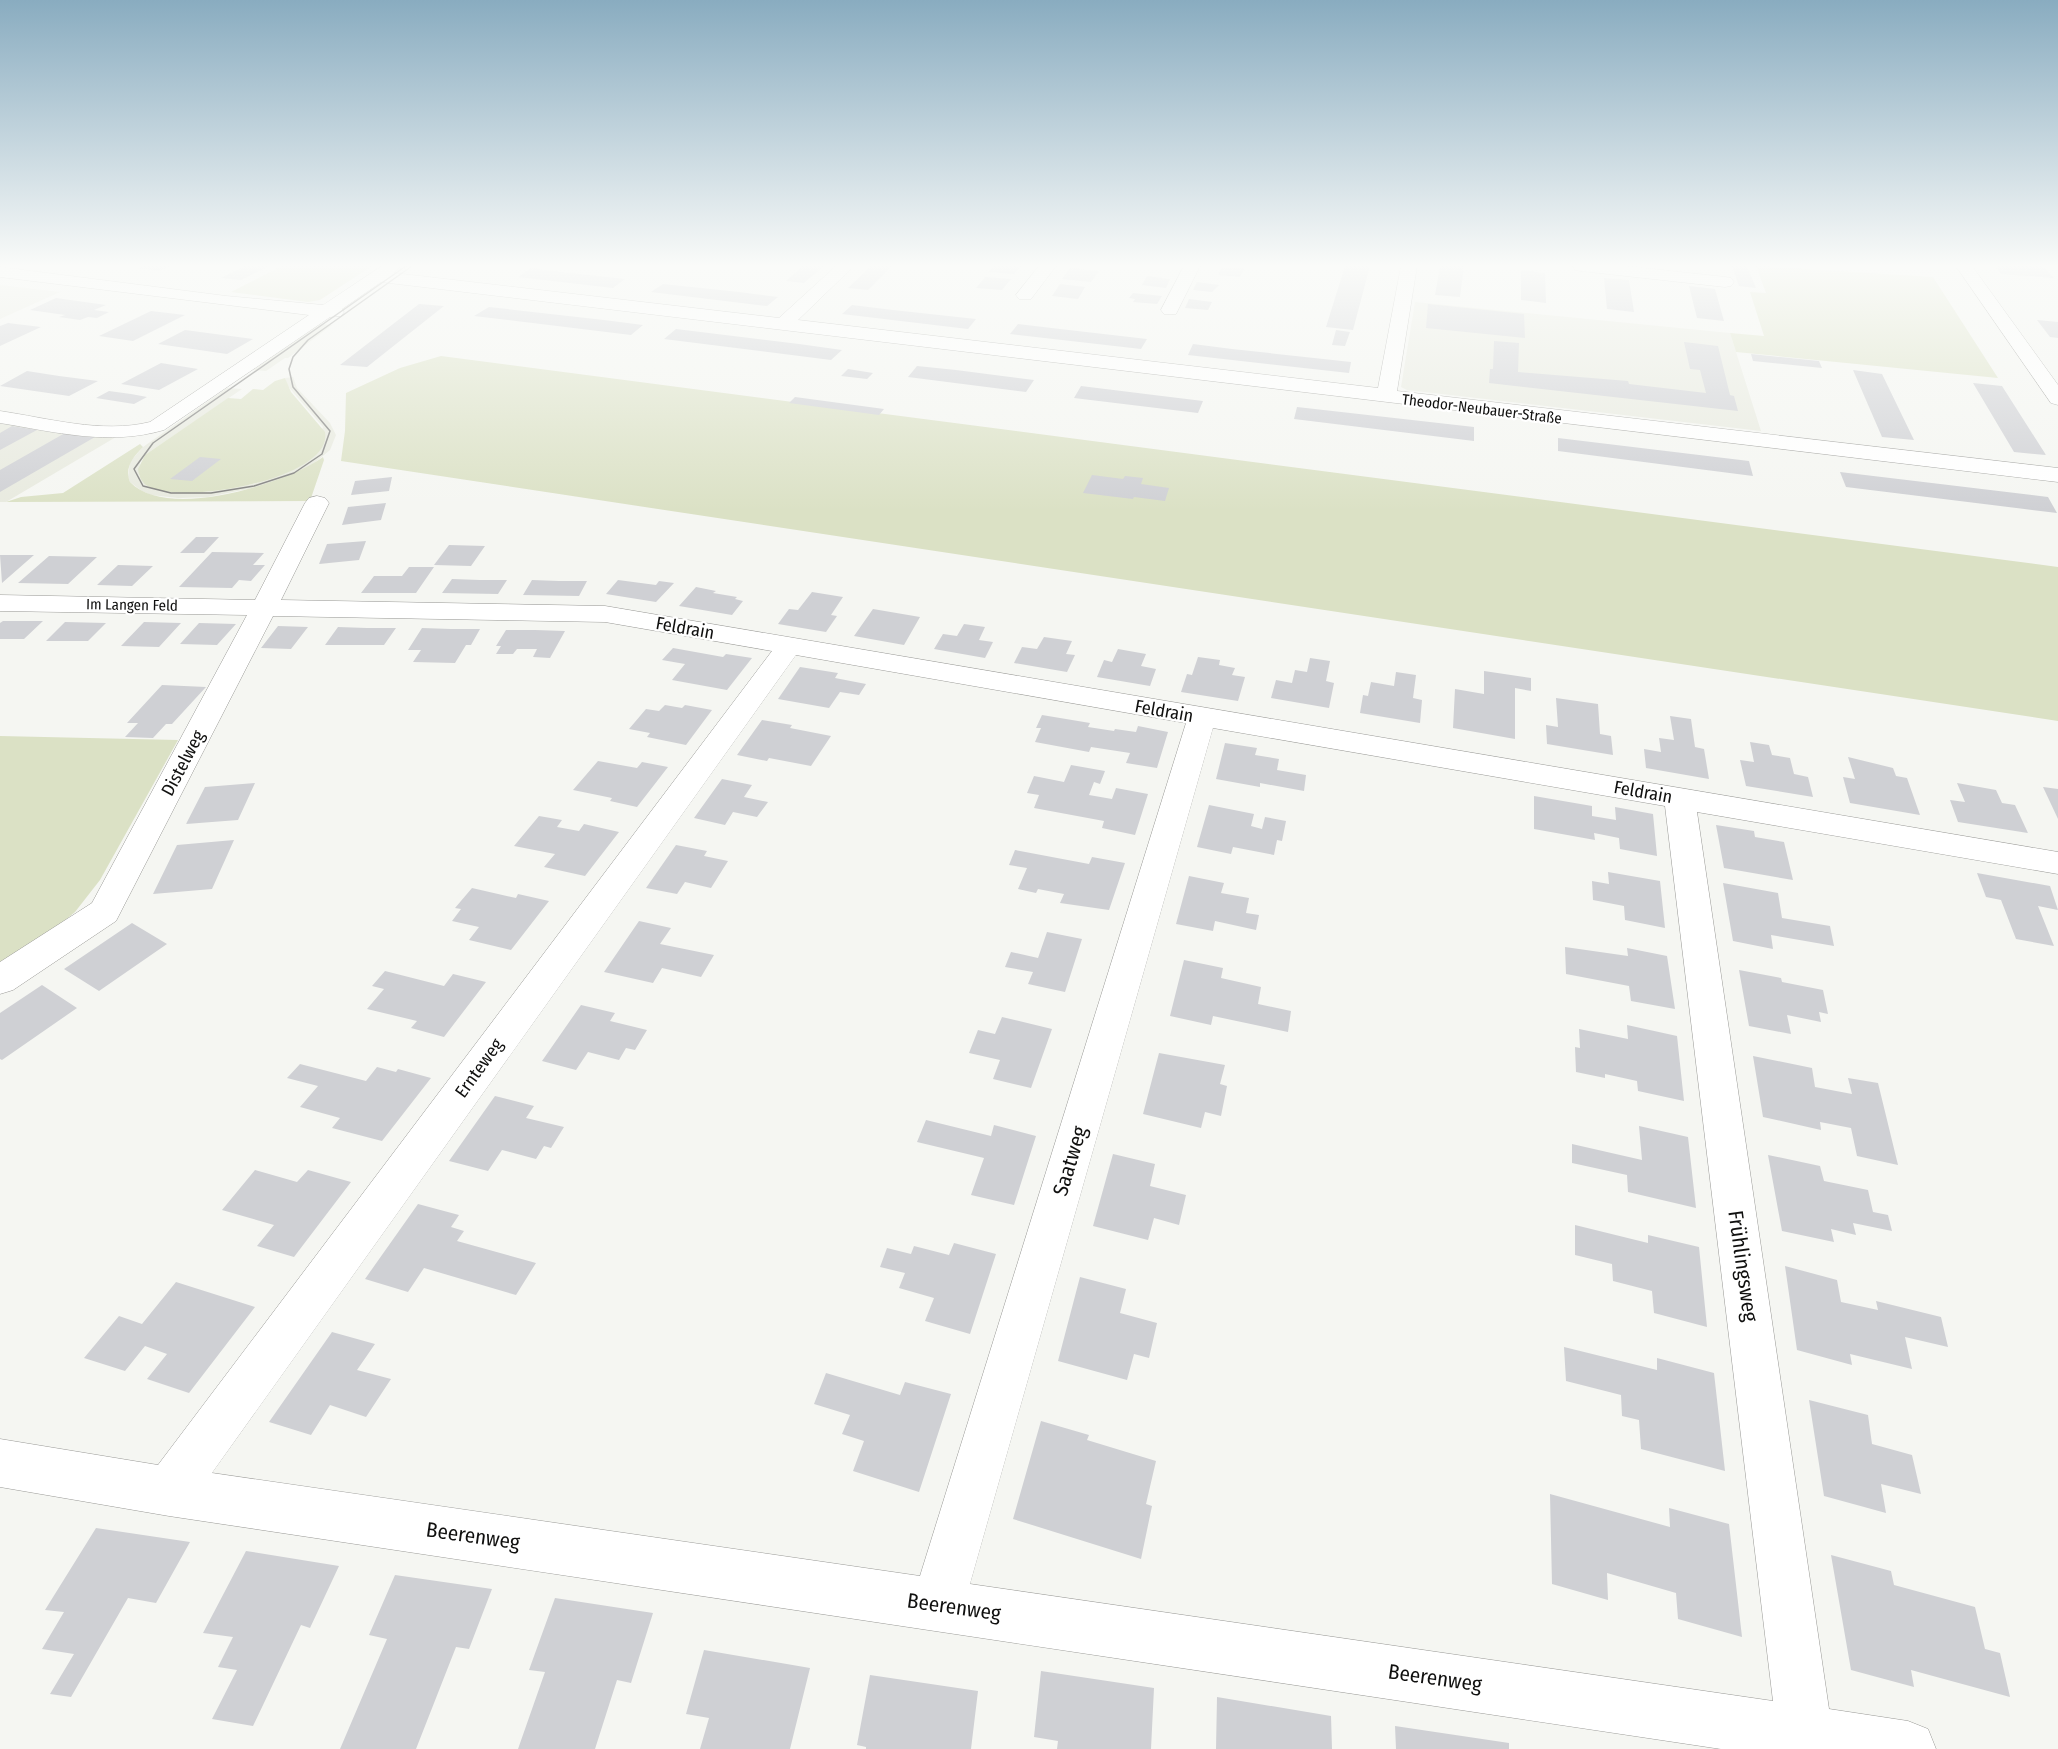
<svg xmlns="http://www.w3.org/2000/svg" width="2058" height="1749" viewBox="0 0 2058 1749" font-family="'Fira Sans Condensed',sans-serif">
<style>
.built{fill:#e8eadf}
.green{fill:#dbe1c5}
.building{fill:#cfd0d4}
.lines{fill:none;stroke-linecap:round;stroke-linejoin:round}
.minor-casing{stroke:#999996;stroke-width:1}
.minor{fill:#fff;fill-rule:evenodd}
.tram{stroke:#80807e;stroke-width:1.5}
.labels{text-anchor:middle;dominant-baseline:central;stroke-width:4.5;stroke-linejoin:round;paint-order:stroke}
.far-street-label{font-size:15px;fill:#10100f;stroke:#fff}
.street-label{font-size:18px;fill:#10100f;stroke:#fff}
.near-street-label{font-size:21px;fill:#10100f;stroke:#fff}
</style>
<rect width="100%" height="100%" fill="#f5f6f2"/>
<!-- built -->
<path class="built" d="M0,285L60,292L0,319Z
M1415,302L1730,333L1761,431L1407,390L1401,387Z
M320,324L332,325L288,358H285L266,371L253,370Z
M293,377L297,388L330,423L336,435L330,450L312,465L282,480L262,486L208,497L178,498L151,495L142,491L130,482L128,477L130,462L143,447L227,388L242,389L145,455L140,463L139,476L167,491L207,492L254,484L302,465L312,458L323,427L287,385L285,378Z
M0,421L116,437L6,502H0Z"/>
<!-- green -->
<path class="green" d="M282,266H372L320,300L308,302L231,292Z
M1756,266L1933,277L1998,378L1736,352L1730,333L1764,336L1750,292L1766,293Z
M441,356L2058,567V721L341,461L345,431L346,393L400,368Z
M285,378L291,392L325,432C334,479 178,507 146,485C141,481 139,476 138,469L145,455L228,398L241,399L253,389L263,390L275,381Z
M140,444L143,447C133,457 124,468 130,482C167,521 285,484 323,457L324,460L310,501L6,502L21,497L63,493Z
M0,736L178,740L100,880L75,912L38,943L0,968Z"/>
<!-- building -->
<path class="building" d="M143,266H170L160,271L138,268Z
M245,266H269L241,280L221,278Z
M803,266H824L804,283L786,281Z
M871,266H892L868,290L848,288Z
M993,266H1021L1014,274L988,272Z
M1345,266H1370L1353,330L1326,327Z
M1440,266H1464L1460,297L1435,295Z
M1732,266H1747L1756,288L1739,286Z
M1995,266H2043L2054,278L2001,274Z
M1222,267L1244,269L1240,277L1218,275Z
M531,268L562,272L625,279L613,288L518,277Z
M1070,268L1099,271L1091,282L1062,279Z
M1521,270L1545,273L1546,303L1521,300Z
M1147,276L1170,279L1166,288L1142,285Z
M985,277L1011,279L1002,290L976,288Z
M1604,278L1629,280L1634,312L1607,309Z
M1197,282L1219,285L1212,292L1193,290Z
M663,284L739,292L778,297L767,306L651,292Z
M1060,284L1085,287L1078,299L1052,296Z
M1689,286L1715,289L1724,321L1697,318Z
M1133,293L1162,296L1157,304L1133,302L1135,299L1129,298Z
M56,298L106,305L94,310L109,312L97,318L88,317L80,320L59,317L65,315L30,310Z
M1189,299L1212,302L1208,310L1185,308Z
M419,304L444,306L367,367L340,365Z
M1428,304L1524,314L1525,338L1426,328Z
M852,305L893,310L976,319L968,329L842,314Z
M489,307L604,320L643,325L631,335L474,316Z
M151,311L185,315L133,341L99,336Z
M2037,320L2058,322V338L2050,337Z
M8,323L41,327L0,346V326Z
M1018,324L1060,329L1147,339L1141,349L1010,334Z
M676,329L799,344L842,350L831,360L664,339Z
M185,330L253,339L227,354L158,344Z
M1336,330L1350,332L1345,346L1332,345Z
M1494,341L1519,343L1518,372L1628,381L1629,384L1706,393L1700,370L1690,369L1684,342L1718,346L1730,395L1734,396L1738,411L1489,383L1490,369H1493Z
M1193,344L1232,349L1351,362L1349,373L1188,355Z
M1751,354L1819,361L1822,368L1753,361Z
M161,363L198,369L159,390L121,384Z
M917,366L956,370L1034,380L1026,392L908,377Z
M848,369L873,373L867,379L841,376Z
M1853,370L1882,374L1914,440L1882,437Z
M27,371L59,376L98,381L69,396L0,386Z
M1973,383L2002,386L2046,455L2014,452Z
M1081,386L1162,396L1203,401L1198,413L1074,398Z
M109,391L131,394L147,397L134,404L96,398Z
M795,397L884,409L879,415L789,403Z
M1297,407L1474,427V441L1294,419Z
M12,426L37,430L0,450V433Z
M65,433L95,437L0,492V470Z
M1558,438L1749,461L1753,476L1558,451Z
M200,457L221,459L192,481L170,479Z
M1840,472L2048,497L2057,513L1846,487Z
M1092,475L1123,479L1125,476L1143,478L1141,484L1169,488L1165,501L1134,497L1133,499L1083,493Z
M392,477L389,491L351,495L355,481Z
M386,503L381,520L342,525L348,507Z
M196,537H219L204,553H180Z
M366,541L359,560L319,564L327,544Z
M449,545L485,546L471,566L434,565Z
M212,552L264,553L253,565H265L251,581L239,580L232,588L179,587Z
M0,555H34L2,583Z
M49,556L97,557L68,584L18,583Z
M118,565L153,566L132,586L97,585Z
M409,567H434L416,593H361L374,576H402Z
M452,579L480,580H507L498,594L442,593Z
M532,580L559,581H587L579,596L523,595Z
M618,580L656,585L659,581L674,583L656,602L606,594Z
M696,587L716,591L713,593L737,597L735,599L743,601L732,615L679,606Z
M812,592L843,597L831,615L837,616L826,632L778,624L789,609L798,610Z
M873,609L920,617L904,645L854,636Z
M3,621H43L24,639H0V623Z
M65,622L106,623L88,641H46Z
M144,622L181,623L159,647L121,646Z
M199,623L236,624L217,645L180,644Z
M964,624L985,627L979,640L993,642L985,658L934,649L943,634L957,636Z
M278,626L308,627L291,649L261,648Z
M338,627L367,628H396L384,645H325Z
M422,628L451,629H480L471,645H466L455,663L413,662L421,650H408Z
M506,630H535L565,631L550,658L533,657L537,649H517L513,654H496L501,646H496Z
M1044,637L1072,641L1066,654L1075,655L1067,672L1014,663L1022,647L1037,649Z
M673,648L723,657L726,654L752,658L727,690L672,680L685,664L662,660Z
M1118,649L1146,654L1141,666L1156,669L1150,686L1097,677L1104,660L1112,662Z
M1198,657L1220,660L1219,665L1235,668L1232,675L1245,677L1238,701L1181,692L1187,674L1192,675Z
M1310,658L1330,661L1326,681L1334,683L1329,708L1271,698L1276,680L1292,683L1295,670L1307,672Z
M800,667L838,673L835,678L866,684L859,695L840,692L829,708L778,699Z
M1484,671L1531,678V691L1515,688V739L1453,728L1455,689L1484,694Z
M1396,672L1416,675L1413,698L1422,700L1420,723L1360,713L1363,695L1368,696L1371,682L1394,686Z
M162,685L206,687L172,724H166L153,738L125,737L138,723H127Z
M1556,698L1598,704L1600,734L1611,736L1613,755L1547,744L1546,725L1558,727Z
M665,705L682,708L685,705L712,710L686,745L647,737L650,733L629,729L646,709L659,711Z
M1042,715L1090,723L1088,727L1114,731L1115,729L1136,732L1138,726L1168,732L1157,768L1126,763L1130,753L1091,747L1089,752L1035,742L1041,728H1036Z
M1670,716L1691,719L1695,747L1704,749L1709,779L1646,768L1644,749L1661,752L1659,738L1674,740Z
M762,720L792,725L790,728L831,736L811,766L769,758L767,761L737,755Z
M1750,742L1769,745L1772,755L1790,758L1794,774L1808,777L1813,797L1746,786L1740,760L1754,762Z
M1225,743L1257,748L1255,755L1279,759L1277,770L1306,775L1304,791L1260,783V787L1216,779Z
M1848,757L1893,768L1896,776L1907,778L1920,815L1850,803L1843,777L1855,779Z
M598,761L637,768L642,762L668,767L637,807L610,801L612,798L573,790Z
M1071,765L1105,771L1100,784L1094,782L1089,795L1112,799L1116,788L1148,794L1135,835L1102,828L1104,821L1034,808L1039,795L1027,793L1034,776L1064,782Z
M722,779L752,785L744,797L768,802L757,817L733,812L725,825L694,818Z
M255,783L238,820L186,824L205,787Z
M1957,783L1996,790L2002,803L2015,805L2028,833L1958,822L1950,800L1965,802Z
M2043,787L2058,789V819Z
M1534,796L1592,806V816L1616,820L1615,807L1653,814L1657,856L1620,849L1619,838L1594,833L1595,840L1534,829Z
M1209,805L1254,814L1251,826L1262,829L1265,817L1286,821L1282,841L1277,840L1274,855L1233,847L1231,854L1197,847Z
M539,816L562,820L557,827L579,831L584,824L619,832L585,876L544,867L555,854L514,846Z
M1716,825L1754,831L1755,837L1784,842L1793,880L1724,868Z
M234,840L212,889L153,894L177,845Z
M676,845L707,851L704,856L728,861L711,888L685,882L677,894L646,888Z
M1015,850L1089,864L1092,857L1125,863L1109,910L1060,903L1064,894L1038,889L1036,893L1018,889L1027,868L1009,865Z
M1608,872L1660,881L1665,928L1625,920L1624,906L1593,900L1592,881L1609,884Z
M1977,873L2050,886L2058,910L2038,906L2054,946L2016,939L2001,900L1986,897Z
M1189,876L1224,883L1221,893L1249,898L1246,913L1259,915L1256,930L1215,921L1213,931L1176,924Z
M1723,883L1778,893L1782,918L1830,926L1834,946L1771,935L1773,949L1733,941Z
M472,888L516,898L518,894L549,901L511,950L469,940L479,927L452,921L461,909L455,908Z
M639,921L671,928L660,944L714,955L701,977L662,968L653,983L604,972Z
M132,923L167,944L99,991L64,969Z
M1047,932L1082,939L1065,992L1028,984L1033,972L1005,967L1011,952L1038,958Z
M1565,947L1628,956L1627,948L1667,956L1675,1009L1631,1001L1629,986L1566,974Z
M1184,960L1223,968L1221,978L1261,987L1258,1004L1291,1011L1288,1032L1213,1016L1211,1025L1170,1016Z
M1739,970L1781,978L1782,982L1823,990L1828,1014L1819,1012L1821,1022L1787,1015L1791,1034L1749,1026Z
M385,971L444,986L453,974L486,982L444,1037L411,1028L417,1021L367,1009L384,989L372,986Z
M42,985L77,1008L2,1060L0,1059V1013Z
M581,1005L615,1013L610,1021L647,1030L635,1050L626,1048L619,1060L588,1052L576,1070L542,1061Z
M1002,1017L1052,1029L1031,1088L993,1079L1000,1060L969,1053L978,1030L995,1034Z
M1627,1025L1677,1036L1684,1101L1638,1091L1637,1081L1605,1074V1078L1576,1072L1575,1047L1580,1048L1579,1029L1628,1039Z
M1159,1053L1225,1065L1220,1084L1227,1086L1221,1116L1205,1112L1201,1128L1143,1114Z
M1753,1056L1812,1068L1815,1087L1852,1094L1848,1078L1878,1083L1898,1165L1857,1156L1851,1128L1820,1122L1821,1130L1763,1117Z
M300,1064L366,1081L377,1067L396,1072L398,1069L431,1078L382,1141L332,1128L340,1118L300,1107L318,1086L287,1078Z
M495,1096L534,1106L526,1118L564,1127L551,1148L544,1146L536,1159L502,1150L488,1171L449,1161Z
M926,1120L991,1136L994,1125L1036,1136L1014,1205L971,1195L984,1158L917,1142Z
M1639,1126L1688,1137L1696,1208L1628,1192L1627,1175L1572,1163V1144L1642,1160Z
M1113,1154L1155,1164L1150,1186L1186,1195L1179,1225L1154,1218L1148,1240L1093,1226Z
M1768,1155L1820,1166L1824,1181L1868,1190L1873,1212L1888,1215L1892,1231L1853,1223L1856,1235L1831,1229L1834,1242L1782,1231Z
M255,1170L297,1182L308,1170L351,1182L294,1257L257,1246L274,1225L222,1210Z
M418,1204L459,1215L451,1227L464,1231L457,1241L536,1263L516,1295L424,1268L408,1292L365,1279Z
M1575,1225L1648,1243V1235L1699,1247L1707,1327L1654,1313L1652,1291L1613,1281L1612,1264L1575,1255Z
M954,1243L996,1254L970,1334L925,1321L934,1298L899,1288L905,1273L880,1267L887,1248L911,1254L914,1246L949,1255Z
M1785,1266L1837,1280L1841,1302L1878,1310L1876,1301L1941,1317L1948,1347L1905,1337L1912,1369L1850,1354L1852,1365L1797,1350Z
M1080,1277L1126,1289L1120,1313L1157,1323L1149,1358L1134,1354L1127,1380L1058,1361Z
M176,1282L255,1307L189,1393L147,1379L167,1354L145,1346L125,1371L84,1358L119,1316L142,1324Z
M332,1332L375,1344L357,1370L391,1379L366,1417L330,1405L311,1435L269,1422Z
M1564,1347L1657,1370V1358L1714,1373L1725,1471L1641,1449L1639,1420L1622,1416L1621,1395L1566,1381Z
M826,1373L900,1395L905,1382L951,1394L919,1492L853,1471L864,1441L842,1434L850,1415L814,1404Z
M1809,1400L1868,1415L1872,1444L1912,1455L1921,1494L1881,1484L1886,1513L1824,1496Z
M1041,1421L1089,1435L1087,1440L1156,1461L1146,1504L1152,1506L1141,1559L1013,1519Z
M1550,1494L1670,1527L1669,1508L1729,1524L1742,1637L1678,1619L1676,1593L1607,1573L1608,1600L1552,1584Z
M96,1528L190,1542L156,1603L128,1598L71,1697L50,1694L74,1654L42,1649L64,1612L45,1610Z
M246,1551L339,1566L310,1628L301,1625L253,1726L212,1719L237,1670L218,1667L233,1637L203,1633Z
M1831,1555L1891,1571L1894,1585L1975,1607L1985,1649L2000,1653L2010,1697L1911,1670L1914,1687L1851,1670Z
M395,1575L492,1589L469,1649L456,1647L416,1749H340L387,1639L369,1635Z
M555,1598L653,1613L631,1683L617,1680L595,1749H518L545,1672L529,1670Z
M704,1650L810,1668L790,1749H700L709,1718L686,1714Z
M1041,1671L1154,1688L1151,1749H1057L1058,1741L1034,1737Z
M870,1675L978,1691L971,1749H866V1747L857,1745Z
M1217,1697L1331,1716L1332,1749H1216Z
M1395,1726L1509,1743V1749H1396Z"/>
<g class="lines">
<!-- minor casing -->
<g class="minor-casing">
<path id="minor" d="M382,266H401L394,273L779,318L836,266H854L798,320L1378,388L1401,266H1417L1397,391L2058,468V482L381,282L342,309L344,312L341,316L330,317L164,430C109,446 55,432 0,423V411C48,418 102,434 150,422L309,315L0,277V267L226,296L323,305Z
M1039,266H1056L1031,299H1019L1016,295Z
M1184,266H1200L1176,314H1164L1161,310Z
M1573,266H1625L1725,277L1731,278L1734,282L1731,286L1725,287L1581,271L1575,270Z
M1956,266H1972L2058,385V405L2051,403Z
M317,496L325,498L329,503L281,600L605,606L2058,852V874L1697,812L1829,1709L1908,1721L1928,1729L1936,1749H1721L169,1516L0,1487V1439L158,1465L772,651L605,622L273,616L116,921L13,990L0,994V962L92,903L247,615L0,611V595L255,600L305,503L309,498ZM796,655L1186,723L920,1576L212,1473ZM1213,728L1665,806L1773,1701L970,1584Z"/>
</g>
<!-- minor -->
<use href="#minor" class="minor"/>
<!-- tram -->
<path class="tram" d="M406,266L153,443L134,469L143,486L171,493H211L254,486L294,473L322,454L330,431L293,387L289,369L293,357L308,340L412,266"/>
</g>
<!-- sky -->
<linearGradient id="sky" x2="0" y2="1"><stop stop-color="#89acc0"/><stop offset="0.52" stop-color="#fafbf9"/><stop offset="1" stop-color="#fafbf9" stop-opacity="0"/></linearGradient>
<rect width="2058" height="511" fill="url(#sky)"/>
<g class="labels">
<!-- far-street labels -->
<g class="far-street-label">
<text transform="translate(1482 409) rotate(7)">Theodor-Neubauer-Straße</text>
<text transform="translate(132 605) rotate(1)">Im Langen Feld</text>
</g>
<!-- street labels -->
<g class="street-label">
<text transform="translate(685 628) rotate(10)">Feldrain</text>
<text transform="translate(1164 711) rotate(10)">Feldrain</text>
<text transform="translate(183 763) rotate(-62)">Distelweg</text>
<text transform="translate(1643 792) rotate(10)">Feldrain</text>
<text transform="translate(479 1068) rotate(-54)">Ernteweg</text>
</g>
<!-- near-street labels -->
<g class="near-street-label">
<text transform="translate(1070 1161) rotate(-73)">Saatweg</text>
<text transform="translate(1743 1266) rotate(82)">Frühlingsweg</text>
<text transform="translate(473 1536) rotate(8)">Beerenweg</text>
<text transform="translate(954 1607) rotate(8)">Beerenweg</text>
<text transform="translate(1435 1678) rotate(8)">Beerenweg</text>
</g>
</g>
</svg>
